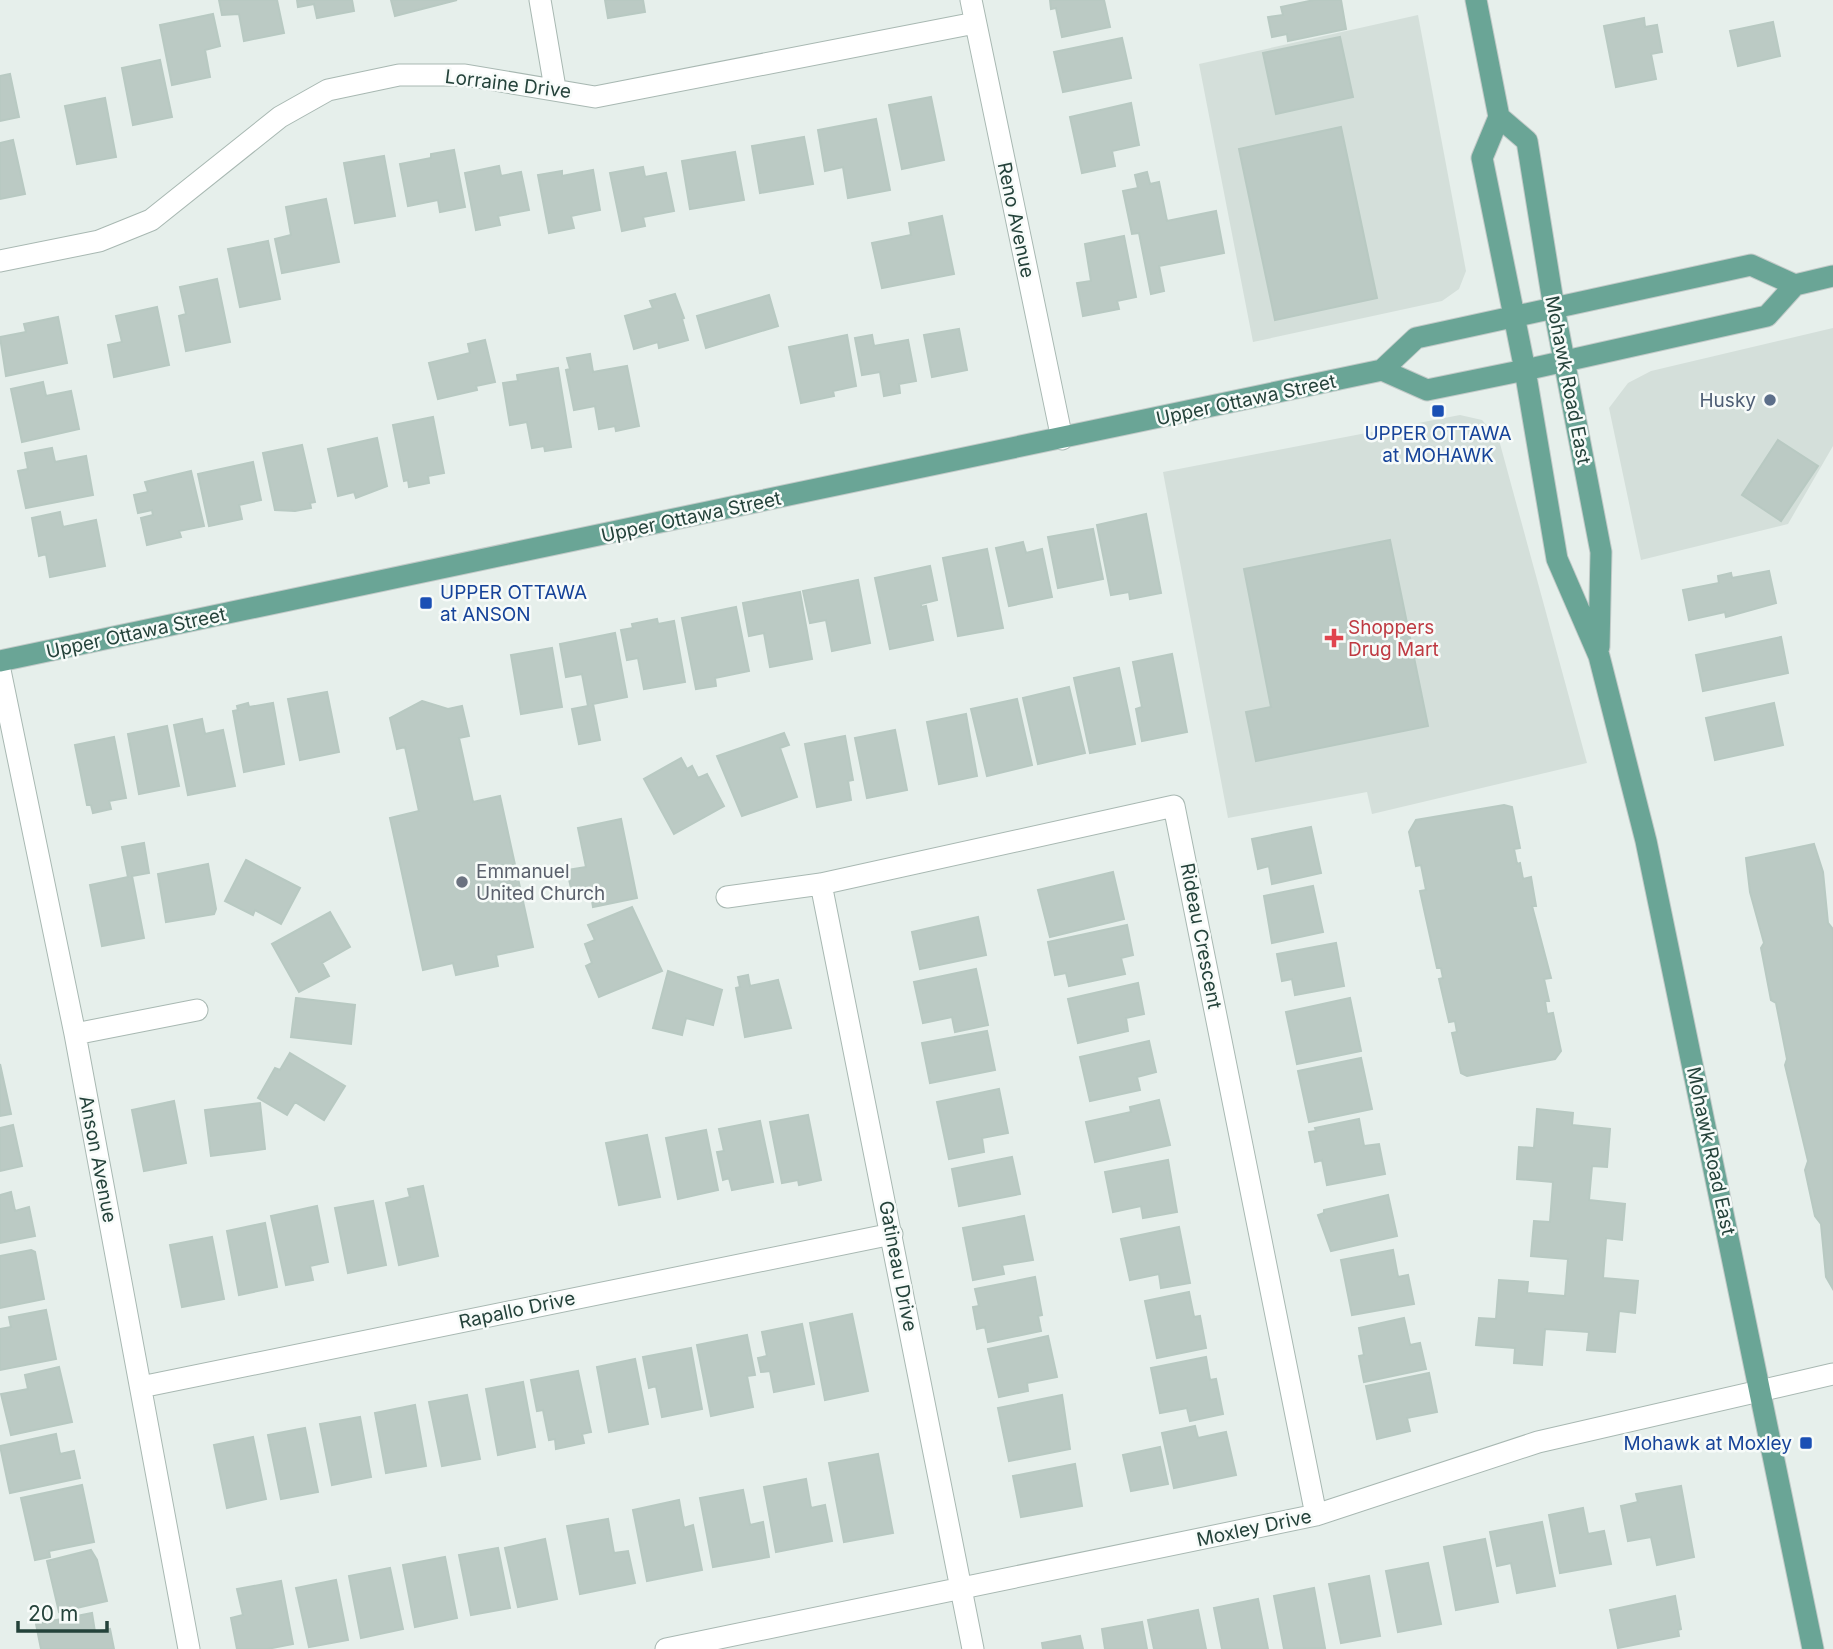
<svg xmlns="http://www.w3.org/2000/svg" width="1833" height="1649" viewBox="0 0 1833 1649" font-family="Inter,sans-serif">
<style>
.built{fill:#d4dfda}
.building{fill:#bbcac4;stroke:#b8c9c2;stroke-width:2}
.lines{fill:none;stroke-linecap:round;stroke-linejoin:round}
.minor-casing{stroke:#a8b8b2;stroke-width:23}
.major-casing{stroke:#c2cac8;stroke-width:23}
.minor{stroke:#fff;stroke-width:21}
.major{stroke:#6aa596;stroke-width:21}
.service-dot{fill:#5c6f8a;stroke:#f7fbf9;stroke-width:2.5}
.transit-dot{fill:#1a4fb4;stroke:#f7fbf9;stroke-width:2.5}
.health-dot{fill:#e0444e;stroke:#f7fbf9;stroke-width:2.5}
.worship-dot{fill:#6b7280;stroke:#f7fbf9;stroke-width:2.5}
.labels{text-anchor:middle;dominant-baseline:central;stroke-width:5;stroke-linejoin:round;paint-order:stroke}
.street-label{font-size:19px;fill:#24423a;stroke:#f7fbf9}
.service-label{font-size:19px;fill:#4e5e75;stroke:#f7fbf9;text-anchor:end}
.transit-label{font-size:19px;fill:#164399;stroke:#f7fbf9}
.health-label{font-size:19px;fill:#be3a42;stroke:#f7fbf9;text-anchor:start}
.worship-label{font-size:19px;fill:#5b616d;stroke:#f7fbf9;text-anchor:start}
</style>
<rect width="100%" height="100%" fill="#e6efeb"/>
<!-- built -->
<path class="built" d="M1418,15L1466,271L1459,289L1442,301L1253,342L1199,64Z
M1833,328V446L1788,524L1641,560L1609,408L1628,383L1651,371Z
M1460,415L1482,420L1499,440L1587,763L1372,814L1367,792L1228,818L1163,472Z"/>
<!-- building -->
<path class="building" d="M219,0H277L284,33L244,41L239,14L222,15Z
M297,0H352L354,11L317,18L314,4L298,7Z
M391,0H457L395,16Z
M605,0H643L645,12L608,18Z
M1050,0H1104L1110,27L1062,37L1056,8L1051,9Z
M1314,0H1341L1346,29L1288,41L1287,34L1272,37L1268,17L1283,15L1281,7Z
M213,14L220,46L205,50L210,77L172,85L160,25Z
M1644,18L1645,27L1657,25L1662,52L1651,54L1656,79L1616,87L1604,26Z
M1773,22L1780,56L1738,66L1730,31Z
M1340,37L1353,97L1276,114L1263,53Z
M1122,38L1131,78L1063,92L1054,52Z
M160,60L172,117L133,125L122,68Z
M10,74L19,117L0,121V76Z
M931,97L944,160L902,169L889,105Z
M105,98L116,157L77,164L65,106Z
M1131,103L1139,145L1112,151L1115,166L1082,173L1070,117Z
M876,119L890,190L848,198L843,167L825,171L818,130Z
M1341,127L1377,298L1275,320L1239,149Z
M804,137L813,184L760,193L752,146Z
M13,140L25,194L0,199V143Z
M454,150L465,207L440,212L438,200L408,206L400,164L431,158V154Z
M735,152L744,200L690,209L682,161Z
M384,156L395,216L355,223L344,163Z
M499,166L501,176L521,172L529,210L498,216L500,225L476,230L465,173Z
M643,167L645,177L666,173L674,211L643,217L645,226L622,231L610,173Z
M593,170L600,210L571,216L574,228L549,233L538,175L562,171V176Z
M1147,172L1150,184L1159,182L1167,221L1216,211L1224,253L1159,266L1164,291L1151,294L1139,233L1132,234L1123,191L1138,188L1135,175Z
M326,199L339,262L282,273L275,239L291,235L286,207Z
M942,216L954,274L882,288L872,243L911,235L909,223Z
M1124,236L1136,297L1117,301L1119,309L1083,316L1077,283L1091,281L1085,244Z
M268,241L280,299L240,307L228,249Z
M217,279L230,342L186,351L179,316L186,314L180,287Z
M675,294L684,318L682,319L688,340L659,348L658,342L634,349L625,316L653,308L650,301Z
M769,295L778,326L706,348L697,316Z
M157,307L169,365L114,377L108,345L122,342L116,316Z
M58,317L67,363L6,376L0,337L26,332L24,324Z
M959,329L967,370L932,377L924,335Z
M847,335L856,386L833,391L834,396L801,403L789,347Z
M872,335L874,346L908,340L916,381L899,384L900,393L884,396L880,372L862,375L855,338Z
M485,340L495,382L476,386L477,390L438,399L429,363L470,353L468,344Z
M590,354L593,372L627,366L639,426L616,431L615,426L599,429L595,406L574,410L566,370L570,369L567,358Z
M558,368L571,447L545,451L544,446L532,448L527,422L510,425L503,383L518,381L517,375Z
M43,382L46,396L71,391L79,429L22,442L11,389Z
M433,417L444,473L428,476L429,483L409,487L408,480L404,481L393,425Z
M377,438L387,486L356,498L354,492L338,496L328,449Z
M1778,440L1818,466L1781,521L1742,495Z
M302,445L315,502L310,503L311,508L295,511L275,510L263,453Z
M52,448L55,462L86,456L93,495L26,508L18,471L28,469L25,453Z
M253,462L261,500L239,505L242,519L209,526L198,474Z
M191,471L204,526L179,531L181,537L147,545L141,518L153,515L152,510L138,513L134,495L148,492L145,482Z
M60,512L63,527L96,520L105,566L50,577L46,554L39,556L32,518Z
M1146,514L1161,593L1130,599L1129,592L1111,595L1097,525Z
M1093,529L1103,579L1058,588L1048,537Z
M1390,540L1428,726L1256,761L1246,712L1271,707L1244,569Z
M1023,542L1026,553L1042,549L1052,597L1009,606L996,548Z
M987,549L1003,628L958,636L943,558Z
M930,566L937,600L921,604V607L926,606L933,640L890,649L875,578Z
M1769,571L1776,603L1726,617L1725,612L1689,620L1683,590L1719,583L1718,576L1731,573L1732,578Z
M858,580L870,643L832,651L826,620L810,623L803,591Z
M800,592L812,659L770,667L764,633L749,636L743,603Z
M736,607L749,671L715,678L716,686L696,689L682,618Z
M657,619L658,624L674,621L685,682L644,689L638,658L627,660L621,630L633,628L632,624Z
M615,633L627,697L593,704L600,740L579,744L572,709L588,706L582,674L566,677L560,644Z
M1781,637L1788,673L1703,691L1696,655Z
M552,648L562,707L521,714L511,655Z
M1172,654L1187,732L1142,741L1136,709L1142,707L1133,662Z
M1119,668L1135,744L1090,753L1074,678Z
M1069,687L1085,753L1038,764L1023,698Z
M327,692L339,752L300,760L288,699Z
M1017,699L1032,765L987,776L971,709Z
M422,701L448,709L462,706L469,736L459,738L473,802L500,796L533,947L496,955L498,966L456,975L453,963L423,970L390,818L419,811L405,747L397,749L390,718Z
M248,703L249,707L273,703L284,764L244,772L233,711L238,710L237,706Z
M1774,703L1783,745L1715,760L1706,718Z
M966,714L977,776L939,784L927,722Z
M202,719L205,734L223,730L235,786L188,795L174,725Z
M167,726L179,786L139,794L128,734Z
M895,730L907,790L867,798L855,738Z
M784,733L789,745L780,748L797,797L742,816L717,756Z
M845,736L853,780L848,781L851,800L817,807L805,744Z
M114,737L126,798L109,801L111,809L93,813L91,805H87L75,745Z
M681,758L687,769L692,766L698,778L707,774L724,806L674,834L644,779Z
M1504,805L1512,807L1520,848L1514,849L1517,864L1520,863L1523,879L1531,877L1536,906H1532L1551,978L1544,979L1549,1001H1545L1547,1014L1553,1013L1561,1051L1555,1059L1467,1076L1461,1073L1452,1033L1457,1032L1455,1021L1449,1022L1439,979L1443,978L1441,968H1437L1420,891L1426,890L1421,865L1416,866L1409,832L1416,820Z
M621,819L637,898L593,907L590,889L572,893L567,870L586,867L578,828Z
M1311,827L1321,873L1272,884L1269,866L1258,869L1252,839Z
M144,843L149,873L132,876L144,938L102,946L90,885L128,877L122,847Z
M1814,844L1823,872L1828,923L1833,929V1289L1826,1277L1821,1224L1815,1216L1805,1170L1808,1161L1785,1065L1787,1059L1776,1003L1771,1000L1761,948L1764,943L1750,892L1746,858Z
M246,860L300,888L281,924L255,910L253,915L225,901Z
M208,864L216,909L214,914L166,922L158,874Z
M1113,872L1124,919L1050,937L1038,890Z
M1313,886L1323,932L1272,943L1264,896Z
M632,907L662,971L599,997L586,966L592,963L585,944L595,940L588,925Z
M330,912L350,947L322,963L329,976L299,992L272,944Z
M978,917L986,955L920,969L912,932Z
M1127,925L1133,955L1121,958L1125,974L1069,986L1066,973L1055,975L1048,942Z
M1336,943L1344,986L1295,995L1292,979L1282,981L1277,954Z
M976,969L988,1025L955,1032L952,1017L923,1023L914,982Z
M668,971L722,990L713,1025L686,1018L682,1035L653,1028Z
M748,975L750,986L778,980L791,1028L745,1037L736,988L740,987L738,977Z
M1138,983L1144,1014L1126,1018L1128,1031L1078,1043L1068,999Z
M296,998L355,1005L351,1044L291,1037Z
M1350,998L1361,1051L1297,1064L1286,1012Z
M987,1031L995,1070L930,1083L922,1043Z
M1149,1041L1156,1072L1137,1077L1140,1090L1090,1101L1080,1057Z
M290,1053L345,1086L324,1120L295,1102L287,1115L258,1098L275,1068L280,1070Z
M1361,1058L1372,1109L1309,1122L1298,1071Z
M0,1064L11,1114L0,1116Z
M999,1089L1008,1133L982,1138L984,1152L949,1159L937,1102Z
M1159,1100L1170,1145L1095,1162L1086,1122L1131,1112L1130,1107Z
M174,1101L186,1163L144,1171L132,1110Z
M260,1103L265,1149L211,1156L205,1110Z
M1537,1109L1573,1113L1572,1125L1610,1129L1607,1167L1592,1166L1589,1200L1625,1204L1622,1240L1606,1238L1603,1278L1638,1281L1635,1313L1619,1311L1615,1352L1587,1350L1589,1332L1545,1329L1542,1365L1514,1363L1515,1348L1476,1345L1479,1318L1496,1319L1499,1280L1528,1282L1527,1293L1565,1296L1568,1259L1531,1256L1534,1221L1550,1222L1553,1182L1517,1179L1519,1147L1534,1148Z
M808,1115L821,1180L799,1185L798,1180L782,1183L770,1122Z
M1359,1119L1364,1146L1379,1144L1385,1174L1327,1185L1322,1160L1315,1162L1309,1132L1316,1131L1315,1128Z
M760,1121L773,1182L732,1190L729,1178L723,1180L717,1152L724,1151L719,1129Z
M13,1125L22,1166L0,1171V1128Z
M706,1130L718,1190L678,1199L666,1138Z
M647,1135L660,1197L619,1205L606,1143Z
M1012,1157L1020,1194L959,1206L952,1169Z
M1168,1160L1177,1212L1143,1218L1141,1206L1113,1212L1105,1172Z
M423,1186L438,1256L399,1265L386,1203L410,1197L408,1189Z
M11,1192L15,1211L29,1207L35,1236L0,1243V1195Z
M1388,1195L1397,1236L1331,1251L1318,1215L1324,1213V1210Z
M373,1201L386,1265L348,1273L335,1208Z
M317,1206L328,1262L310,1266L313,1280L286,1285L271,1216Z
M1024,1216L1033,1260L1002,1265L1004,1274L973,1280L963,1228Z
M265,1223L277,1287L239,1295L227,1231Z
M1179,1227L1190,1283L1161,1288L1159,1274L1130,1280L1121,1239Z
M212,1237L224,1299L182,1307L170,1245Z
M31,1250L35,1252L44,1299L0,1308V1256Z
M1393,1250L1398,1277L1408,1275L1414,1304L1352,1315L1341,1260Z
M1035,1277L1042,1315L1038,1316L1041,1331L988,1342L985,1327L977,1329L973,1307L979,1306L975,1289Z
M1189,1292L1194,1317L1200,1316L1206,1348L1157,1358L1145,1301Z
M46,1310L56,1359L0,1370V1329L11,1327L9,1317Z
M852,1314L868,1391L825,1400L810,1323Z
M1404,1318L1410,1345L1420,1343L1426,1369L1364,1382L1359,1356L1364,1355L1359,1328Z
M802,1324L814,1384L774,1392L770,1371L761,1372L758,1358L767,1356L762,1332Z
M747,1335L755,1375L747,1376L753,1407L711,1416L697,1345Z
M1048,1336L1057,1377L1027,1383L1028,1391L999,1397L988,1349Z
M691,1348L702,1409L662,1417L656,1386L649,1388L643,1357Z
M1206,1357L1210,1380L1216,1379L1223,1414L1190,1421L1187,1408L1160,1413L1151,1368Z
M635,1359L648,1424L609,1432L597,1367Z
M59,1367L72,1422L11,1435L1,1394L28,1389L25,1375Z
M578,1371L591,1432L582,1434L584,1443L556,1449L555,1439L549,1440L543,1410L537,1411L531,1380Z
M1429,1373L1437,1412L1407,1418L1410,1431L1377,1439L1366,1386Z
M523,1382L535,1447L498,1455L486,1389Z
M467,1395L480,1459L442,1466L429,1402Z
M1062,1395L1070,1449L1009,1461L998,1408Z
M415,1405L426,1466L386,1473L375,1413Z
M360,1417L371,1477L332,1485L320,1424Z
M1195,1426L1198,1438L1226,1432L1236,1475L1174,1488L1162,1433Z
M305,1428L318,1492L281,1499L268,1435Z
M56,1434L60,1454L74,1451L80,1478L10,1493L0,1446Z
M253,1437L266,1499L227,1508L214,1445Z
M1160,1447L1168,1484L1131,1491L1123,1455Z
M878,1454L893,1533L844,1542L829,1463Z
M1075,1464L1082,1506L1021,1517L1013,1476Z
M806,1479L811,1508L825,1505L832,1541L776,1552L764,1487Z
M82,1485L94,1542L49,1551L50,1557L35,1560L21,1498Z
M1681,1486L1694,1557L1657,1565L1651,1537L1628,1541L1621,1506L1638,1502L1636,1494Z
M743,1490L750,1525L763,1522L769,1557L713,1567L700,1498Z
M679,1500L684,1528L693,1525L702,1570L647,1581L633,1510Z
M1583,1508L1588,1534L1604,1531L1611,1564L1560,1573L1549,1515Z
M608,1519L614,1553L628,1551L635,1583L580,1594L567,1526Z
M1542,1522L1555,1586L1517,1593L1511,1563L1497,1566L1490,1532Z
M545,1539L557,1599L518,1607L505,1548Z
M1485,1539L1498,1602L1456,1610L1444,1547Z
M498,1548L510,1608L471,1615L459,1555Z
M91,1550L97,1560L107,1601L59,1612L47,1561Z
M445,1557L457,1618L415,1627L403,1565Z
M1428,1563L1441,1624L1398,1632L1386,1571Z
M390,1568L403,1629L361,1638L349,1576Z
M1369,1576L1380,1636L1341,1643L1329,1584Z
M336,1580L348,1640L309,1647L296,1588Z
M281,1581L293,1644L267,1649H237L231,1618L243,1615L237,1589Z
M1314,1588L1325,1648L1284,1649L1274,1596Z
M1675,1596L1681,1629L1678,1630L1679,1636L1618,1648L1610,1610Z
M1258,1599L1268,1649H1222L1214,1608Z
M1198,1610L1206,1649H1154L1148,1620Z
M92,1613L95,1632L110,1629L114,1649H41L36,1624Z
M1142,1622L1147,1649H1105L1102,1629Z
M1080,1636L1083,1649H1043L1042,1643Z"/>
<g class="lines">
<!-- minor casing -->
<g class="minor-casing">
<path id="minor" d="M540,0L555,88
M971,0L1062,439
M0,261L99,241L151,220L280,117L328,90L399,75H465L595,97L975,23
M0,670L75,1034L189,1649
M821,884L973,1649
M727,897L821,884L1174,806L1316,1515
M75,1034L197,1010
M141,1387L892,1234
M666,1649L1316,1515L1538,1442L1833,1374"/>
</g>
<!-- major casing -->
<g class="major-casing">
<path id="major" d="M1476,0L1499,117L1482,158L1525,370L1557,559L1599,656L1646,841L1813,1649
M1499,117L1527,141L1554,308L1601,552L1599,647
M1382,370L1427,390L1525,370L1767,316L1795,285L1833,276
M0,661L1382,370L1416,338L1751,265L1795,285"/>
</g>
<!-- minor -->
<use href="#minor" class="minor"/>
<!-- major -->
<use href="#major" class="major"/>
</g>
<!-- markers -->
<circle class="service-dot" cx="1770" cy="400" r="7"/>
<g class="transit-dot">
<rect x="1431" y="404" width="14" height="14" rx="3.5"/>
<rect x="419" y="596" width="14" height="14" rx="3.5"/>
<rect x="1799" y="1436" width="14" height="14" rx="3.5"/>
</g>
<path class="health-dot" d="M1330.5 627.5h7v7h7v7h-7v7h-7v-7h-7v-7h7z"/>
<circle class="worship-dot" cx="462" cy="882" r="7"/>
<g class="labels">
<!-- street labels -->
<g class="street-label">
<text transform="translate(508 84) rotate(7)">Lorraine Drive</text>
<text transform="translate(1016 220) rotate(78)">Reno Avenue</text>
<text transform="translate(1568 380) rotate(79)">Mohawk Road East</text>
<text transform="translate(1246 400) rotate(-12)">Upper Ottawa Street</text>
<text transform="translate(691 517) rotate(-12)">Upper Ottawa Street</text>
<text transform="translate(136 633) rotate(-12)">Upper Ottawa Street</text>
<text transform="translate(1201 936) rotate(79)">Rideau Crescent</text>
<text transform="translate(1711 1151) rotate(78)">Mohawk Road East</text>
<text transform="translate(98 1159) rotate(79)">Anson Avenue</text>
<text transform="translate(898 1266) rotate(79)">Gatineau Drive</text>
<text transform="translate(517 1310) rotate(-12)">Rapallo Drive</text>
<text transform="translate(1254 1528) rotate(-12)">Moxley Drive</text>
</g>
<!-- service labels -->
<g class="service-label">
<text x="1756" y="400">Husky</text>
</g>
<!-- transit labels -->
<g class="transit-label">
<text x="1438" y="433">UPPER OTTAWA<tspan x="1438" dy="22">at MOHAWK</tspan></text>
<text x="440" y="592" text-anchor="start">UPPER OTTAWA<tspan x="440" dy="22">at ANSON</tspan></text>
<text x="1792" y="1443" text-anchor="end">Mohawk at Moxley</text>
</g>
<!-- health labels -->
<g class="health-label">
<text x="1348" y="627">Shoppers<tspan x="1348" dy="22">Drug Mart</tspan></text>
</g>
<!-- worship labels -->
<g class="worship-label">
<text x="476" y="871">Emmanuel<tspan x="476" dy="22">United Church</tspan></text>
</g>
</g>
<!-- scale -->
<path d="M18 1621v10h89v-10" fill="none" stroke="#24423a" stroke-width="3.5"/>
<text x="28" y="1621" font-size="21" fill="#24423a" stroke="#f7fbf9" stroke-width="5" paint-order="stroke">20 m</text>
</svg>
